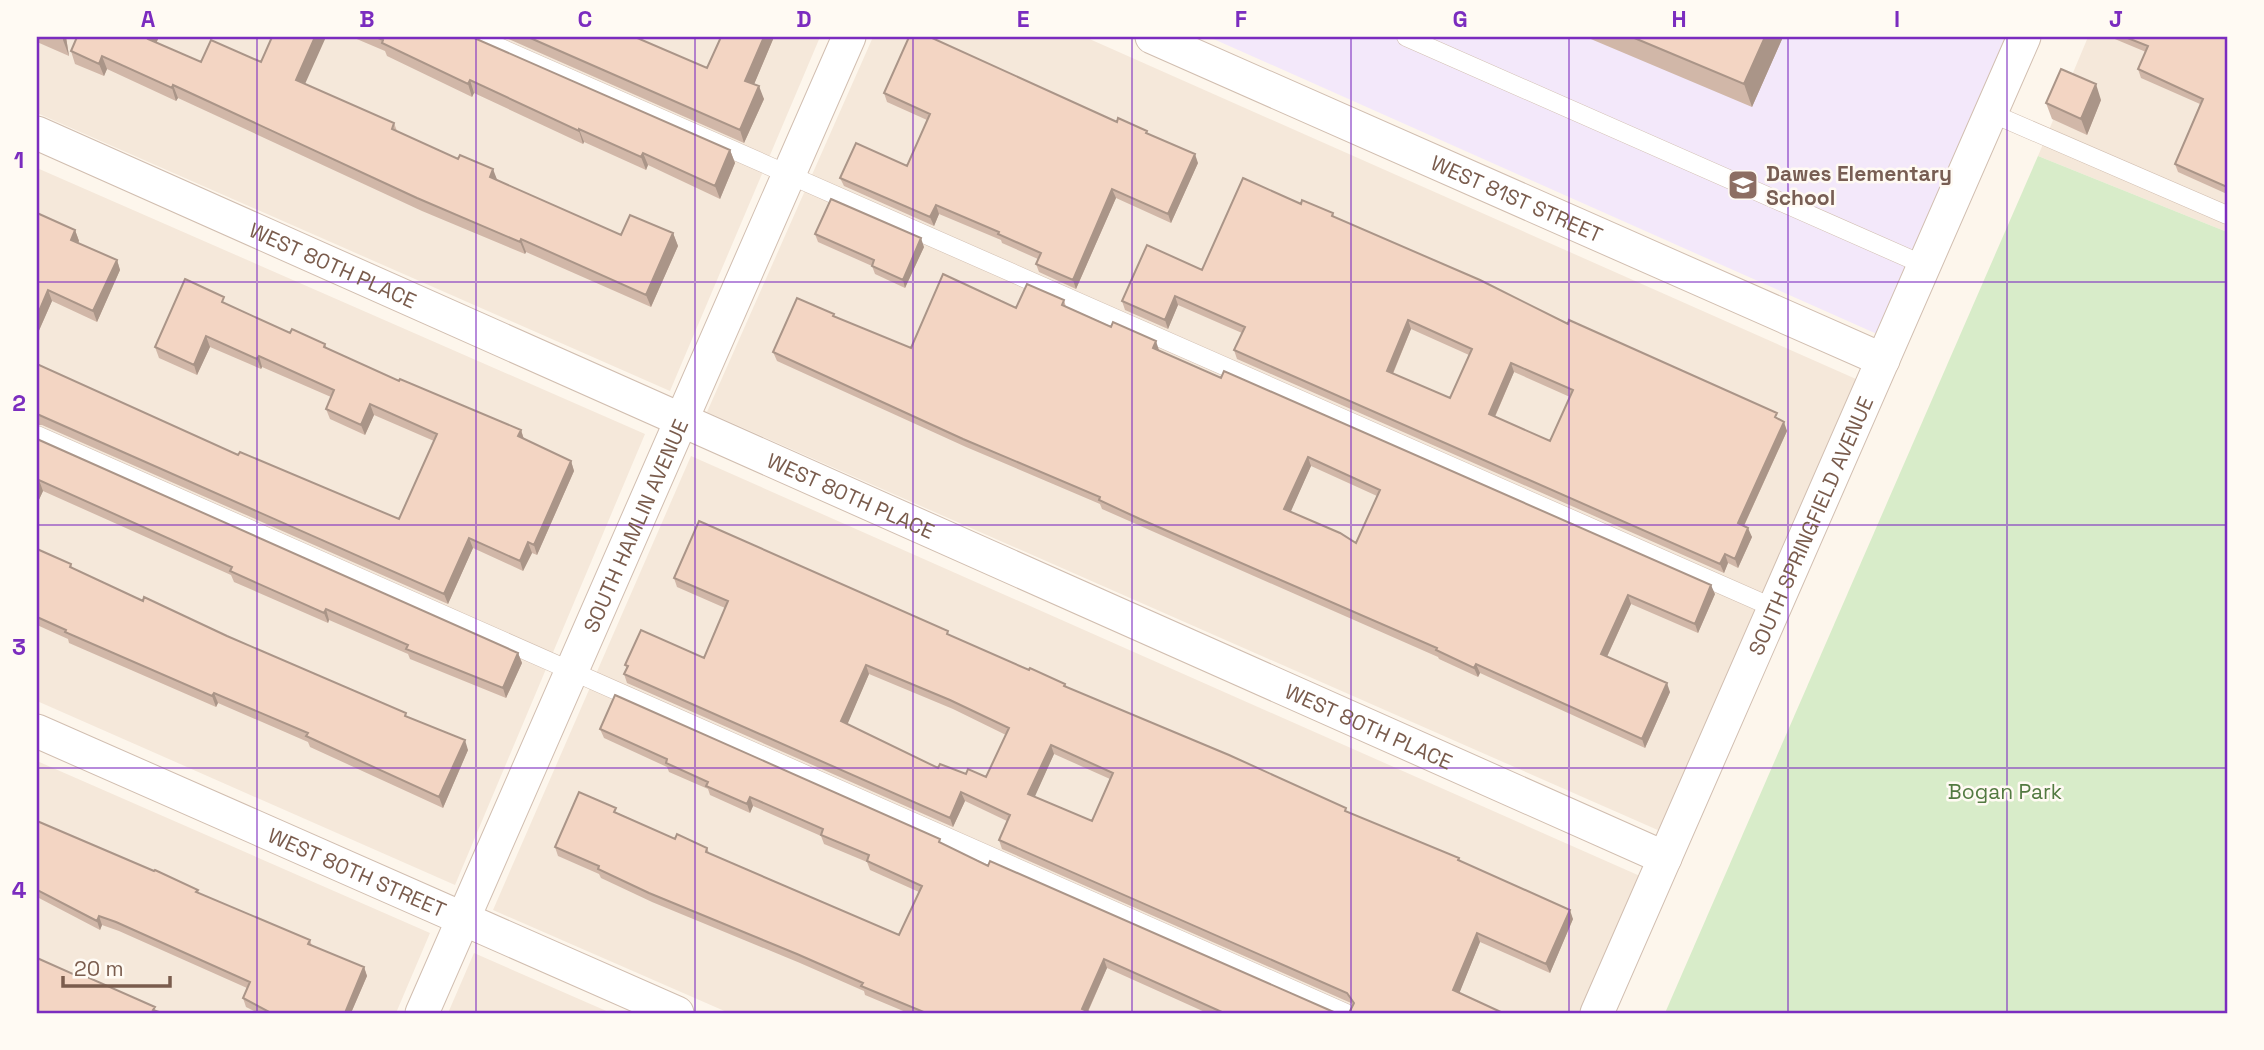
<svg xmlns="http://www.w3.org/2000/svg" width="2264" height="1050" viewBox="0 0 2264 1050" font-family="'Space Grotesk',sans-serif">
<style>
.residential{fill:#f5e8da}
.education{fill:#f3e8fa}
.green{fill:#d8ecc9}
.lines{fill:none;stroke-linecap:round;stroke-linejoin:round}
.lane-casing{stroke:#d1beb0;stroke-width:19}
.street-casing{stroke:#d1beb0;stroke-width:35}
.lane{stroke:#fff;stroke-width:18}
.street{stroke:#fff;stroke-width:33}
.wall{fill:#d1b7a8;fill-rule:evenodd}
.shaded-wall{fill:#aa9588}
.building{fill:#f3d5c3;stroke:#aa9588;stroke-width:2;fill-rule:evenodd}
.grid{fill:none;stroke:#7b2cbf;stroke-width:2;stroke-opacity:0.55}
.labels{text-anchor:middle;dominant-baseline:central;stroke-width:5;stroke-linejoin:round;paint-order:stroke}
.education-label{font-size:21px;font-weight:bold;fill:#785e54;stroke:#fffaf3;text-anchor:start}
.street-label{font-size:21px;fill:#7a5c4d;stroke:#fffaf3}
.park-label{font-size:21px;fill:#537a41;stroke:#fffaf3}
.neatline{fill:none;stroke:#7b2cbf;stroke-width:2.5}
.grid-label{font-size:23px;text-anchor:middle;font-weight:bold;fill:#7b2cbf}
</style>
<rect width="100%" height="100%" fill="#fdf6ec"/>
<!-- residential -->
<path class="residential" d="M37,37H820L670,391L37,113Z
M873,37H1085L1856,379L1660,831L707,412Z
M2088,37H2227V232L2038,156Z
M37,168L645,434L455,885L37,701Z
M691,456L1640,876L1580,1013H729L493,910Z
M37,761L430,933L396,1013H37Z
M474,953L611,1013H448Z"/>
<!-- education -->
<path class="education" d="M1209,37H2006L1877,334Z"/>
<!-- green -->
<path class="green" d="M2038,156L2227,232V1013H1665Z"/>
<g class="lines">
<!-- lane casing -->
<g class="lane-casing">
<path id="lane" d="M476,37L1774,608
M1406,37L1924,265
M1991,113L2227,215
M37,435L1346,1013"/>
</g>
<!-- street casing -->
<g class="street-casing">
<g id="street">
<path id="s1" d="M1152,37L1883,360"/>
<path id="s2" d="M37,133L1665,858"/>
<path id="s3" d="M37,731L677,1013"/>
<path id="s4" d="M422,1013L849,37"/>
<path id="s5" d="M1597,1013L2024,37"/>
</g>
</g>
<!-- lane -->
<use href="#lane" class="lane"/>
<!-- street -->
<use href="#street" class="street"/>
</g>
<!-- wall -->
<path class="wall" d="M37,37H66L69,56L37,42Z
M77,37H159L156,43L201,62L305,84L394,123L397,131L497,180L621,235L673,233L678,246L651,307L526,252L525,254L422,211L178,98L176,101L107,69L104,76L75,64L71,51Z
M352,37H472L730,150L735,163L720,199L648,165L646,170L584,142L583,144L474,93L472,97L387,56L385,51Z
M504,37H635L707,68L721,37H774L754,84L764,99L744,143Z
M1586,37H1783L1752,107Z
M2110,37H2227V194L2178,172L2175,164L2200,104L2141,78L2138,69L2146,52Z
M884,93L1117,122L1148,134L1198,163L1171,223L1116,198L1076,289L1039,272L1036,264L1038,259L1002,243L1001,240L939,214L934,226L844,186L840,178L907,166L927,120L887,102Z
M2101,100L2087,135L2052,119L2046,103Z
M1301,204L1333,213L1334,218L1780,420L1787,431L1744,526L1752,537L1738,568L1728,563L1724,573L1237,359L1234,350L1242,333L1178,305L1168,329L1125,310L1122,301L1202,270ZM1411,329L1469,355L1450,398L1393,374ZM1514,372L1570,397L1550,441L1495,417Z
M37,213L75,230L79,241L78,243L117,260L120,270L97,322L52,301L37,335Z
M815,234L924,247L905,288L875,274L872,266L818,242Z
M1064,300L1066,307L1159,350V351L1715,594L1698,633L1631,604L1607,657L1670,692L1645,748L1480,673L1478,677L1439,659L1438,657L1102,509L1100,504L966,447L777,361L773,352L835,317L911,348L1016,308ZM1311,466L1377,496L1356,543L1290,512Z
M227,305L290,333L325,344L327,349L399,381L521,430L524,439L571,461L574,471L537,555L532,553L523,571L473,548L448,604L42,425H37V364L238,455L399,519L434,441L374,415L365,435L330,419L326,409L331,397L262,367L261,369L210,347L197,375L159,358L155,347Z
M37,439L518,653L522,663L506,698L410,659L408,654L329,620L328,623L234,582L231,575L43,491L37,504Z
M37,549L71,564L72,568L143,601L227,636L408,717L468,750L443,808L310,747L308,742L218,703L216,707L69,643L68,639L37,625Z
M674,578L950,635L1029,670L1065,684L1067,687L1348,812L1459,858L1460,861L1573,919L1550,973L1480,942L1459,993L1353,1006L1351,1003L1002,849L999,840L1007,821L965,801L953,827L627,683L624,674L627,669L625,665L704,658L725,608L677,587ZM869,674L953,709L1006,735L986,777L966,774L938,768L847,724ZM1054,754L1110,779L1092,821L1034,797Z
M600,729L942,844L988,866L1336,1013H1207L1107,968L1088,1012L1092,1013H908L865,995L864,991L800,963L652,902L601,878L599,874L558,856L555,847L618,813L675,839L707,848L709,853L899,935L919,892L870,870L867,862L824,844L821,836L753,806L750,813L710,795L708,789L669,772L667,767L604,738Z
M37,821L198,890L199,893L310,940L312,946L364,967L367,976L351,1013H258L246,1007L243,998L247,988L119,931L102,925L100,930L37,897Z"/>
<!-- shaded-wall -->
<path class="shaded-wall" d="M63,37H66L69,56L63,40Z
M149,37H159L152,52L148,39Z
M315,37H326L301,93L296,80Z
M764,37H774L750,94L745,81Z
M1765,37H1783L1752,107L1744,84Z
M102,56L107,69L104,76L99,64Z
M470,80L474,93L472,97L468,84Z
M2096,84L2101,100L2087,135L2081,119Z
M173,85L178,98L176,101L172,88Z
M759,86L764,99L744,143L740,130Z
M579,129L584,142L583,144L579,131Z
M730,150L735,163L720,199L715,186Z
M643,153L648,165L646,170L641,157Z
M1195,154L1198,163L1171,223L1168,214Z
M493,169L498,182L490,177Z
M1112,189L1116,198L1076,289L1073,280Z
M936,205L939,214L934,226L930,217Z
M75,230L79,241L74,250L71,240Z
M673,233L678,246L651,307L646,295Z
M921,238L924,247L905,288L903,280Z
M521,239L526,252L525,254L520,242Z
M117,260L120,270L97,322L93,311Z
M48,290L52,301L37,335V316Z
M1175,296L1178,305L1168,329L1165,320Z
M1408,320L1411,329L1390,380L1387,371Z
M206,336L210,347L197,375L194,365Z
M1156,341L1159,350L1156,357L1153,348Z
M259,356L262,367L261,369L257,359Z
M1511,363L1514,372L1492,423L1489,414Z
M370,404L374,415L365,435L361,425Z
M1784,422L1787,431L1741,532L1738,523Z
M521,430L524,440L518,436Z
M1308,457L1311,466L1288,518L1284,509Z
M571,461L574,471L537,555L534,545Z
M39,480L43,491L37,504V485Z
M1748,528L1752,537L1738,568L1735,559Z
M469,538L473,548L448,604L444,594Z
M528,542L532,553L523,571L520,561Z
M1725,554L1728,563L1724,573L1720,564Z
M1711,585L1715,594L1698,633L1695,624Z
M1628,595L1631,604L1604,663L1601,654Z
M326,609L329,620L328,623L324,613Z
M518,653L522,663L506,698L503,688Z
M1476,664L1480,673L1478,677L1474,668Z
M866,665L869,674L845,730L841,721Z
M1667,683L1670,692L1645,748L1642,739Z
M214,693L218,703L216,707L212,696Z
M465,740L468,750L443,808L439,797Z
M1051,745L1054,754L1032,803L1028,794Z
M961,792L965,801L953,827L950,818Z
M750,797L753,806L750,813L747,804Z
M1570,910L1573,919L1550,973L1546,964Z
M99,916L102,925L100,930L97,921Z
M1477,933L1480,942L1457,999L1453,990Z
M1104,959L1107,968L1087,1013L1082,1009Z
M364,967L367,976L351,1013H345Z"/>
<!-- building -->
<path class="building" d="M77,37H149L148,39L201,62L211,40L261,62L272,37H315L296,80L394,123L392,129L458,159L460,155L493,169L490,177L621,235L630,215L673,233L646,295L521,239L520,242L417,198L173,85L172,88L102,56L99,64L71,51Z
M376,37H472L730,150L715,186L643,153L641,157L579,129V131L470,80L468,84L382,43L383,40Z
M528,37H635L707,68L721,37H764L745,81L759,86L740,130Z
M909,37H930L1117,122L1118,118L1147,131L1146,133L1195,154L1168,214L1112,189L1073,280L1036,264L1041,253L998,234L999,232L936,205L930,217L840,178L856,143L907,166L930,114L884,93Z
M1632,37H1765L1744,84Z
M2125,37H2227V187L2175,164L2203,99L2138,69L2148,46Z
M2061,69L2096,84L2081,119L2046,103Z
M1243,178L1301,204L1302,200L1333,213L1332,216L1480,280L1568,324L1569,320L1777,413L1775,417L1784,422L1738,523L1748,528L1735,559L1725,554L1720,564L1234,350L1245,327L1175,296L1165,320L1122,301L1147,245L1202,270ZM1408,320L1472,349L1450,398L1387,371ZM1511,363L1573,390L1550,441L1489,414Z
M831,199L921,238L903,280L872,266L874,260L815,234Z
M37,213L75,230L71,240L117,260L93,311L48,290L37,316Z
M943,274L1016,308L1027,284L1064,300L1062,305L1111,327L1113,322L1156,341L1153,348L1221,378L1224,371L1711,585L1695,624L1628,595L1601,654L1667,683L1642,739L1476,664L1474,668L1436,650L1437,648L1140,519L1099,500L1100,497L963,439L773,352L797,298L834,314L833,316L911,348ZM1308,457L1380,490L1356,543L1340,533L1284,509Z
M185,279L224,297L222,302L290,333L292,329L325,344L324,347L399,381L400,379L521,430L518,436L571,461L534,545L528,542L520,561L469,538L444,594L37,414V364L238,455L240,452L399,519L437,434L370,404L361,425L326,409L334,390L259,356L257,359L206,336L194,365L155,347Z
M37,439L518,653L503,688L406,649L408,645L326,609L324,613L230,571L232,567L39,480L37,485Z
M699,521L948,631L947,634L1029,670L1030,668L1065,684L1064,686L1229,755L1346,808L1345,811L1459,858L1458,860L1570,910L1546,964L1477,933L1453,990L1503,1013H1349L1354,1003L1347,993L999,840L1010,815L961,792L950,818L624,674L628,666L625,665L641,630L704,658L728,601L674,578ZM866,665L950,700L1009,728L986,777L968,769L966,774L940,764L938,768L841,721ZM1051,745L1113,773L1092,821L1028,794Z
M37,549L71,564L70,567L143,601L144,597L227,636L406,713L405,716L465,740L439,797L306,736L308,733L214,693L212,696L65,632L66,630L37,617Z
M615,695L940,839L939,842L988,866L990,861L1336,1013H1224L1104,959L1082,1009L1092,1013H926L861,986L863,983L797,954L649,893L598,869L599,866L555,847L579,792L616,808L614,812L675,839L677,834L707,848L706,852L899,935L922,886L867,861L869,855L821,835L823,829L750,797L747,804L706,786L708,782L666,763L667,759L600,729Z
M37,821L154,871L155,870L198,890L196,892L310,940L308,944L364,967L345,1013H271L243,998L250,982L116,922L99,916L97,921L37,890Z
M37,958L75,975L76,972L155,1007L153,1010L162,1013H37Z"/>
<!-- grid -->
<path class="grid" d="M257,37V1013M476,37V1013M695,37V1013M913,37V1013M1132,37V1013M1351,37V1013M1569,37V1013M1788,37V1013M2007,37V1013M37,282H2227M37,525H2227M37,768H2227"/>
<!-- icons -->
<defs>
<g id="school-square" transform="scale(1.575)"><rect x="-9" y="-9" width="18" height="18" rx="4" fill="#8d6e63" stroke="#fffaf3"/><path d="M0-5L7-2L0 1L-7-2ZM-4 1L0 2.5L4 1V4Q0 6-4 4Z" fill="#fff"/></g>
</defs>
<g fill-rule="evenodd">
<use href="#school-square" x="1743" y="185"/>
</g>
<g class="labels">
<!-- education labels -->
<g class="education-label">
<text x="1766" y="173">Dawes Elementary<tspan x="1766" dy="24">School</tspan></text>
</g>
<!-- street labels -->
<g class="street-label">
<text stroke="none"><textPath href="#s1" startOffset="399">WEST 81ST STREET</textPath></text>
<text stroke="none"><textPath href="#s2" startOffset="324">WEST 80TH PLACE</textPath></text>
<text stroke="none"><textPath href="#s2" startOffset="891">WEST 80TH PLACE</textPath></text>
<text stroke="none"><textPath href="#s4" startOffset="532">SOUTH HAMLIN AVENUE</textPath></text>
<text stroke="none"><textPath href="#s5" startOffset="532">SOUTH SPRINGFIELD AVENUE</textPath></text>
<text stroke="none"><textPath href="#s2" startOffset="1458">WEST 80TH PLACE</textPath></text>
<text stroke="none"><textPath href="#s3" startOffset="350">WEST 80TH STREET</textPath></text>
</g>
<!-- park labels -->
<g class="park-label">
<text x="2005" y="791">Bogan Park</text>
</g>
</g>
<!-- border -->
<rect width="2264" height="1050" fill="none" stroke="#fffaf3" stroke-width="77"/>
<!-- scale -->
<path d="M63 976v10h107v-10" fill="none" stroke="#7a5c4d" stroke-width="3.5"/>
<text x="74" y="976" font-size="21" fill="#7a5c4d" stroke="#fffaf3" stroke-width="5" paint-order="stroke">20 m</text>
<rect x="38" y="38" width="2188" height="974" class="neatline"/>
<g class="grid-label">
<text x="148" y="27">A</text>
<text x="367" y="27">B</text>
<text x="585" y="27">C</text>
<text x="804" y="27">D</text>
<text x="1023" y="27">E</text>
<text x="1241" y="27">F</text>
<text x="1460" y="27">G</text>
<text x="1679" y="27">H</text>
<text x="1897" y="27">I</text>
<text x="2116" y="27">J</text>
<text x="19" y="168">1</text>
<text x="19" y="411">2</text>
<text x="19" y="655">3</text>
<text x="19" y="898">4</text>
</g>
</svg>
